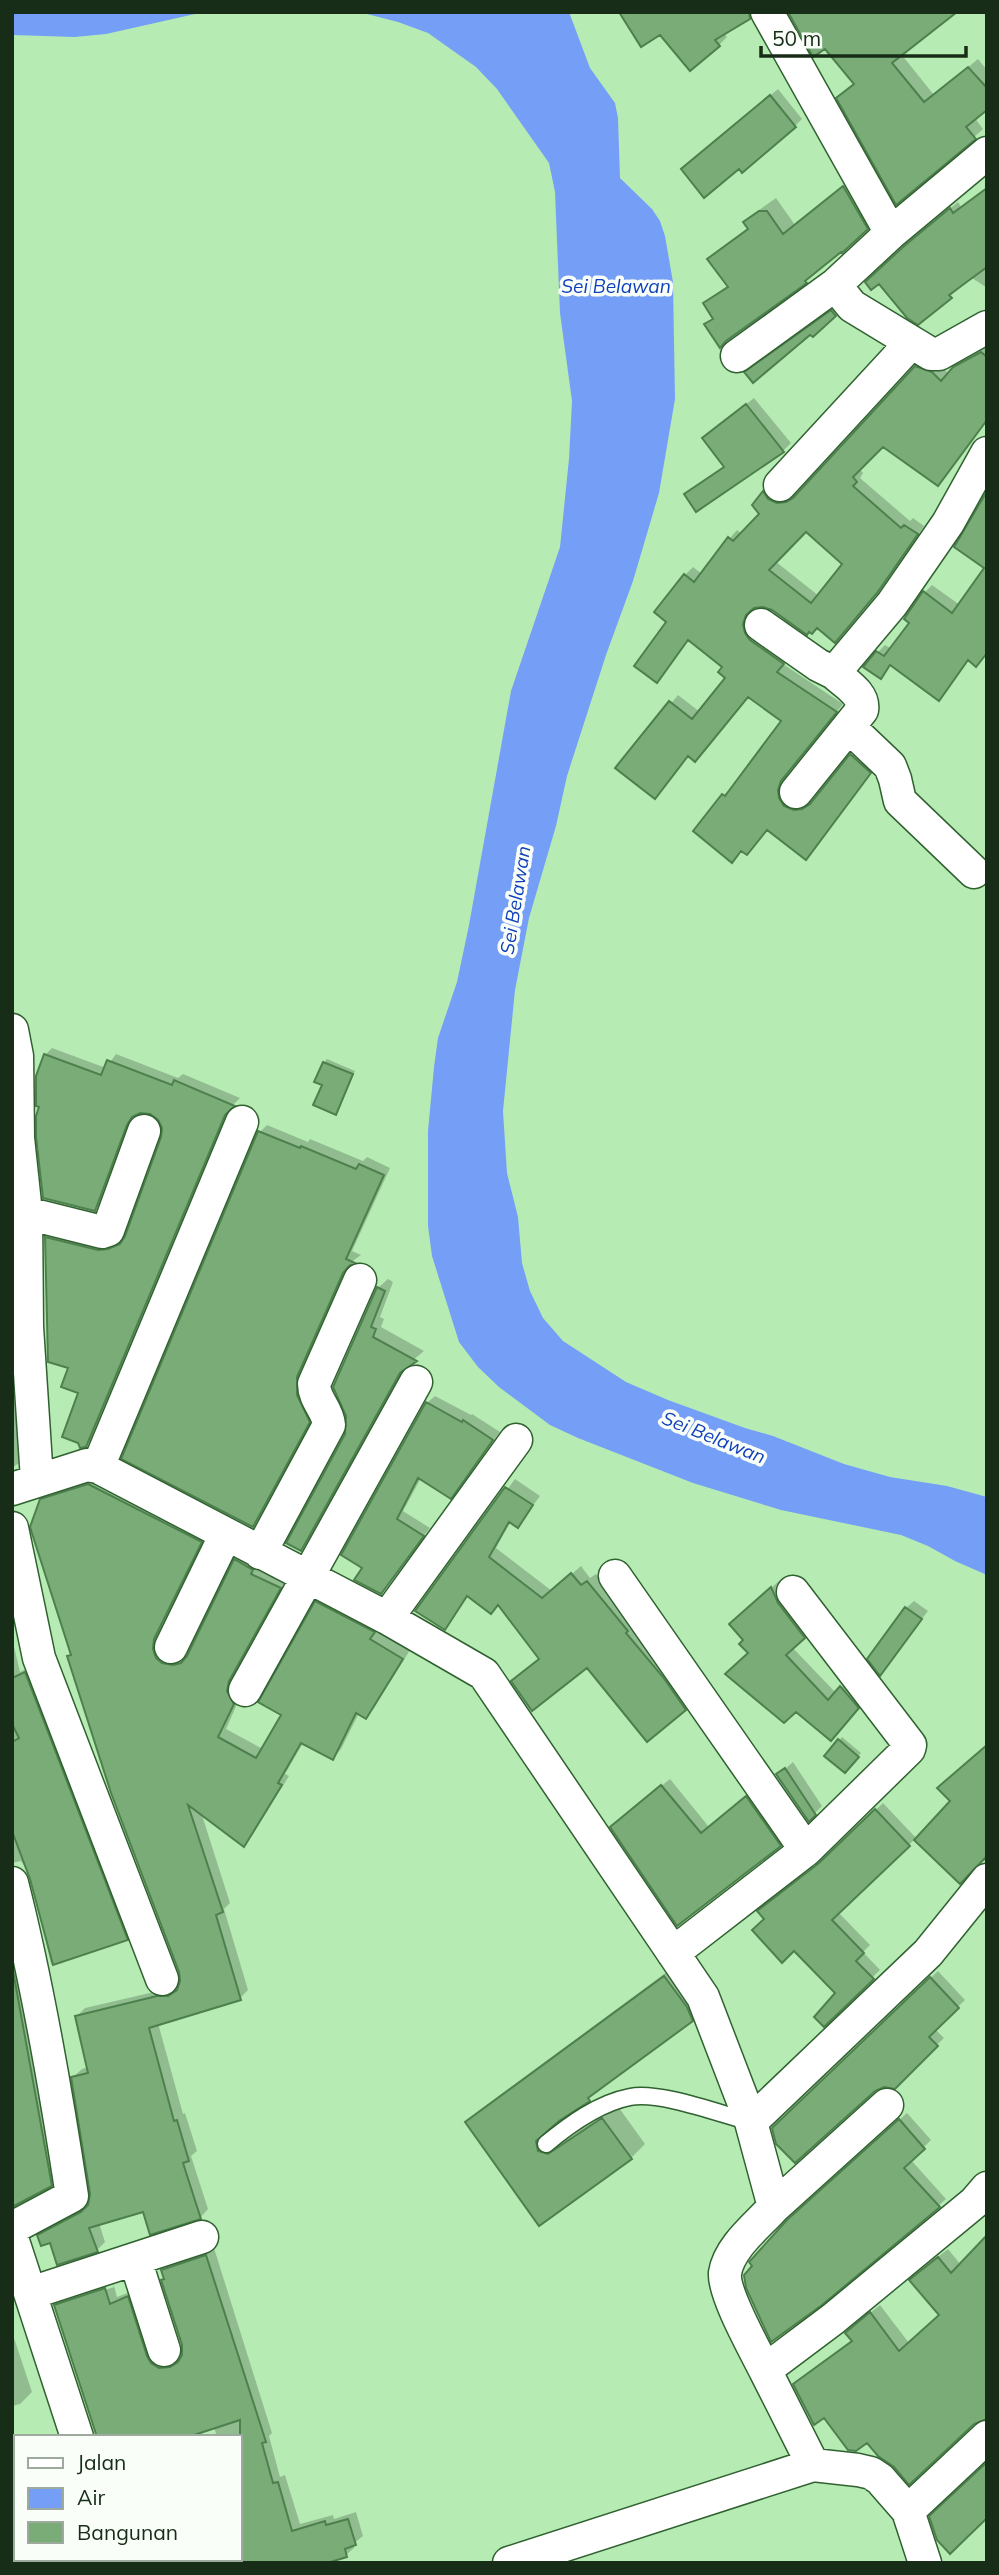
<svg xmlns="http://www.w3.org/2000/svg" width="999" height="2575" viewBox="0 0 999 2575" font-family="Mulish,sans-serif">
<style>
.water{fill:#759ff6}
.shadow{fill:#0003;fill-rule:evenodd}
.building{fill:#79ac77;stroke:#4e804d;stroke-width:2;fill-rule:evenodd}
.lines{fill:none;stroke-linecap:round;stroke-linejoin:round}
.service-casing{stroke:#306130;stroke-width:19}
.minor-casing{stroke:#306130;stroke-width:35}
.service{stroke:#fff;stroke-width:16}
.minor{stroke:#fff;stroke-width:32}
.labels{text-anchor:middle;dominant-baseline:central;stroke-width:7;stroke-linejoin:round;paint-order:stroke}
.water-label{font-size:19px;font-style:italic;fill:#0f3fbb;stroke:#f9fef9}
</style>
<rect width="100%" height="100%" fill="#b6ecb4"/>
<!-- water -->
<path class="water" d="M12,12H204L106,34L75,37L12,35Z
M359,12H569L590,68L615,103L618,118L620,178L652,209L660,221L665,236L673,282L675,399L659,493L633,581L606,655L567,776L556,826L529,918L515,990L503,1111L507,1173L518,1217L522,1263L530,1291L543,1318L563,1341L626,1382L668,1400L745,1428L773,1436L844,1464L890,1477L947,1486L987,1497V1575L955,1561L928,1546L901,1535L781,1510L693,1483L578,1438L550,1425L499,1387L478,1367L459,1342L432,1256L428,1226V1131L434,1067L438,1038L457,982L469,925L511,691L560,547L569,459L572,401L560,313L555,192L549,163L497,89L476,67L428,33L398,22Z"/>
<!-- shadow -->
<path class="shadow" d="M623,12H754L724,33L727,37L719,45L660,32Z
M825,46L901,54L934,95L978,59L987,70V108L975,118L983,129L974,137L847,90L855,83Z
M778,89L802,119L795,126L739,166L691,162Z
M854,177L877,217L867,228L806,281L730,336L706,324L714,317L705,303L728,285L709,259L749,227L745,223L756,212L776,198L795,225Z
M987,188V288L972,278L918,323L913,240L958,202L961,207Z
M987,346V420L883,445L859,468L863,473L860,478L910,521L913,518L924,526L885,583L843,633L817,627L764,605L753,606L750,615L790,655L783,664L843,704L789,771L785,781L802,803L816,799L859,747L877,765L814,850L806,857L724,795L731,788L733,789L784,721L749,696L689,755L655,797L618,768L678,695L700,712L728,678L725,667L689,638L664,673L668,621L656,612L685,575L693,567L702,574L730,538L737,530L742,534L762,515L754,505L771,485L785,496L795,495L801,491L924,359L940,365L949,374L963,360ZM806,530L844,564L819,596L775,561Z
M754,398L791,443L783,451L697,509L687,494L725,466L704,438Z
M987,567V652L969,659L892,664L881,676L878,652L885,645L892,649L911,622L906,618L925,592L932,585L960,605Z
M52,1048L106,1068L116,1054L178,1078L183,1074L240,1098L232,1106L93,1438L86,1445L80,1392L71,1367L49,1361L46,1237L53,1230L106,1243H117L126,1238L163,1138L164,1128L160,1119L150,1112L140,1111L133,1116L102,1202L95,1209L38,1137L37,1076L45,1055Z
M327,1059L355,1071L336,1113L324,1084V1063Z
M267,1125L308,1142L310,1139L363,1161L367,1157L390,1168L352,1251L361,1255L350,1263L304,1368L316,1414L260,1518L253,1525L260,1132Z
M12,1259L26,1458L12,1468Z
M388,1279L393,1282L380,1317L384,1319L381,1327L424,1351L406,1366L310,1540L301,1549L347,1434L378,1288Z
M435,1396L471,1415L472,1414L500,1432L458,1489L421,1478L403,1511L430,1528L381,1592L365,1567L427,1403Z
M97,1476L209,1533L162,1629L160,1640L171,1655L183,1658L189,1655L236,1560L244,1552L288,1579L237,1671L234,1682L241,1695L226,1729L263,1749L283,1715L317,1602L325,1594L410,1650L374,1708L366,1717L359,1713L341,1749L333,1758L303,1743L285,1774L289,1776L252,1836L244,1845L201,1812L230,1903L224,1909L248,1990L240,1998L158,2023L183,2114L185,2113L197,2151L191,2156L208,2209L200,2218L144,2210L99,2223L105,2242L97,2250L39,2236L48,2227L90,2205L92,2194L73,2077L82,2069L88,2067L77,2016L85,2008L167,1989H178L181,1972L69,1657L72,1653L42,1500L51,1491Z
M515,1479L540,1496L518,1526L511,1521L496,1548L552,1591L581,1566L590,1578L596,1574L636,1622L693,1700L685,1709L587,1666L513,1681L541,1658L499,1603L469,1595L445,1628L418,1610Z
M779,1581L786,1595L811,1629L792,1647L836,1693L848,1680L865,1700L839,1732L750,1653L739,1617Z
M914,1601L928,1611L880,1673L906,1608Z
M12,1638L20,1672L33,1665L135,1930L127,1939L51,1964L32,1878L21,1861L12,1863Z
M842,1737L861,1753L845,1771L827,1755Z
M987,1746V1861H980L960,1881L915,1839L838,1912L870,1945L863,1952L880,1970L824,2024L838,1993L794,1949L828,1856L883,1803L917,1839L953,1802Z
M793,1762L822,1806L809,1819L778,1775Z
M670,1779L709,1827L755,1790L787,1837L678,1924L620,1819Z
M12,1921L60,2176L51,2185L12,2162Z
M679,1963L706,2006L691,2020L549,2127L551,2136L564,2141L617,2105L645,2144L631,2158L539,2224L467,2123L481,2109Z
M938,1971L965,2000L935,2029L944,2038L894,2087L884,2085L774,2128Z
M907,2113L931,2140L911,2160L946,2199L938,2206L746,2279V2272L796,2213Z
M987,2238L868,2440L824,2415L795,2385L853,2340L856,2324L880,2305L909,2343L941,2315L920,2271L948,2249L961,2265Z
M214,2248L272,2433L269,2436L280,2477L285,2475L300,2524L333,2515L334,2519L356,2512L363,2536L353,2544L354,2548L346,2555L243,2554L240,2549V2437H217L211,2417L140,2437H97L56,2305L64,2298L113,2282L117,2297L135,2290L168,2361L179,2360L183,2345L163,2270L171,2262ZM113,2284L114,2287L63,2304V2300Z
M12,2332L32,2392L20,2404L12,2406Z
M138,2559H188L189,2563H138Z
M202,2559H214L216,2563H191Z"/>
<!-- building -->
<path class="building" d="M619,12H749L750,19L715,40L720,46L690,71L660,35L641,47Z
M788,12H957L892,63L924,102L968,67L987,88V110L966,127L976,139L896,205L836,98L854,84L825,49L813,57Z
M770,95L796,127L742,173L739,169L704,198L681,169Z
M843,186L868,229L842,253L841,252L805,281L807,283L726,341L720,348L704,324L713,319L703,303L728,287L707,259L748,229L743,222L759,211H767L783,234Z
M987,188V267L949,295L952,298L918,325L907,318L879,284L871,290L865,282L903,247L950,208L953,213Z
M831,310L836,316L813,337L810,335L753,383L744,372Z
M981,352L987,357V420L938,486L883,447L853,477L857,482L853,486L901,528L904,525L918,534L877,593L835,643L817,628L812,634L809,632L807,635L772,610L763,607L754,608L746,615L743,624L745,633L750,640L784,664L777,672L837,712L781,781L778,790L779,798L784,806L794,810L802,809L810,804L850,754L871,773L806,860L767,830L747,855L741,851L732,863L693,831L722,794L725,796L781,721L748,697L695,762L688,756L655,799L615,768L669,701L692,719L725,678L718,672L722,667L688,640L657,683L634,666L666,622L654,612L684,574L694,582L728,537L733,541L759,514L752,505L763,491L768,499L777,503L786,502L793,498L915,366L932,372L941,381L953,367ZM806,532L842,564L811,603L769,570Z
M746,404L784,452L696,512L684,494L724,467L702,438Z
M987,491V653L976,667L968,660L939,701L890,665L881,679L863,667L876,651L884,656L909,623L904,619L923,591L952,613L984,568L954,547Z
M44,1054L101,1075L107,1060L172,1085L174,1080L235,1106L225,1115L86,1447L80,1448L78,1443L62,1437L78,1393L61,1387L68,1368L48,1362L45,1237L98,1250L108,1249L120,1244L125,1236L161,1137L162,1128L158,1120L150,1114L140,1113L132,1117L127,1125L95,1211L43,1198L36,1137V1116L39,1107L36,1106V1076Z
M323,1062L353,1074L336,1115L313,1105L322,1085L314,1082Z
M258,1131L300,1148L301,1146L356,1169L359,1164L384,1175L346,1259L355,1263L349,1266L343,1273L297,1377V1395L310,1422L253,1527L121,1459Z
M377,1287L385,1291L371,1327L376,1329L373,1337L417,1361L400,1373L301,1551L286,1543L345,1434L346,1416L333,1387Z
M426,1402L462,1422L463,1420L493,1440L451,1499L418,1478L397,1519L424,1536L381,1594L354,1580L362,1568L341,1555Z
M88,1484L202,1542L154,1639L153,1649L156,1658L162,1663L173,1665L181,1663L187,1656L234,1559L253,1570L251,1574L281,1588L229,1681L227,1691L234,1704L218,1737L256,1758L281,1715L258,1702L315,1601L375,1632L370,1639L403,1659L366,1719L356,1713L333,1760L301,1743L278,1783L282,1785L244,1847L188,1805L223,1912L216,1915L241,2000L149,2028L174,2121L177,2120L189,2161L183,2163L201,2219L150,2235L143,2212L89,2228L98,2252L57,2265L50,2243L41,2246L37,2235L81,2212L88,2205L90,2194L71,2077L88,2073L75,2016L157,1996H168L177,1990L180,1981L179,1972L111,1793L67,1656L71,1655L30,1527L40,1499Z
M505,1487L533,1505L518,1528L509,1522L489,1557L542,1598L571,1573L581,1585L587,1581L628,1631L626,1633L663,1677L686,1710L647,1742L587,1668L532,1711L511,1681L539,1659L498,1605L491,1614L467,1596L445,1630L415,1611Z
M771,1587L778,1603L805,1638L786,1655L828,1700L840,1686L859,1708L831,1741L796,1712L784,1723L725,1674L748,1653L739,1644L743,1640L729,1624Z
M905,1607L922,1619L880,1676L867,1659Z
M25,1672L128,1940L53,1965L30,1879L12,1831V1742L19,1738L12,1724V1678Z
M838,1739L859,1757L845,1773L824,1756Z
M987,1745V1856L960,1884L914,1840L950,1801L937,1788Z
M785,1768L816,1815L809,1822L776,1774Z
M661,1785L701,1833L746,1796L781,1846L677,1926L610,1827Z
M875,1809L910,1846L832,1920L864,1953L856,1961L874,1979L824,2027L814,2017L835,1993L794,1951L782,1963L752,1930L764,1919L757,1911L819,1863Z
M12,1965L52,2186L12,2207Z
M664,1976L687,2007L693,2021L588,2098L590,2101L559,2121L536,2141L538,2151L548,2154L602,2118L632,2159L539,2226L465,2122Z
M930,1977L959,2008L929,2037L938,2046L895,2089L884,2087L875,2091L795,2163L776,2144L772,2128Z
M899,2119L925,2149L904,2168L940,2207L822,2305L771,2342L746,2288L744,2275L752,2266L749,2262L787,2220Z
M987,2235V2419L974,2424L909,2485L894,2467L878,2456L867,2443L856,2451L848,2450L824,2418L814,2425L793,2384L852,2341L845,2333L870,2312L899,2351L939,2315L909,2280L938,2257L951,2273Z
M206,2255L266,2442L262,2443L273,2483L278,2482L292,2531L325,2521L326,2525L348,2519L356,2545L345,2549L347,2557L327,2563H242L240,2552V2420L188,2437H97L54,2305L105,2288L110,2304L128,2296L147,2356L151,2363L159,2368L170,2367L178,2362L182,2355V2345L161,2280L164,2279L161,2270Z
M987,2462V2518L950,2554L937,2540L929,2516Z"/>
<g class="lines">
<!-- service casing -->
<g class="service-casing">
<path id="service" d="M546,2144C570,2124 599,2103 630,2097C660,2091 720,2114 751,2122
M12,2533L16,2539
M27,2559L29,2563"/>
</g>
<!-- minor casing -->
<g class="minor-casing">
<path id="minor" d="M891,233L987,153
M835,285L852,306L931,354H939L987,327
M737,356L835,285L891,233L767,12
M780,485L911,343
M761,625L818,665L834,673
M849,727L890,766L895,779L900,801L974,872
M796,792L862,710C865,694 845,683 834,673L892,604L948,523L987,453
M12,1030L17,1056L18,1138L26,1213L27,1327L37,1480
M26,1213L102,1232L108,1230L144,1131
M98,1467L242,1122
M12,1489L87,1465L98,1467L387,1618L484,1674L703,1997L751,2122L774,2207C758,2225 729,2247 725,2273C723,2293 755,2350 765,2370
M12,1528L39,1658L162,1979
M260,1553L329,1425C328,1410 314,1400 314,1384L360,1280
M615,1576L806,1850L673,1953
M793,1592L910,1745L909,1749L806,1850
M387,1618L516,1440
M171,1647L226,1534
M245,1690L416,1382
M12,1883C38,1985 56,2091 72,2196L12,2228
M751,2122L928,1953L987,1880
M774,2207L887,2105
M12,2238L77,2437
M135,2259L164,2350
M31,2293L202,2237
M813,2465L765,2370L833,2319L975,2202L987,2188
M908,2511L987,2437
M117,2559L118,2563
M223,2559L224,2563
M509,2563L813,2465L858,2470L871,2473L880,2479L908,2511L925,2563"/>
</g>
<!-- service -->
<use href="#service" class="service"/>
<!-- minor -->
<use href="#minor" class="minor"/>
</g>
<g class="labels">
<!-- water labels -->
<g class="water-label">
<text x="616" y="286">Sei Belawan</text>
<text transform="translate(515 900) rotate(-81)">Sei Belawan</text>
<text transform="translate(714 1437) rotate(22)">Sei Belawan</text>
</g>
</g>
<!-- border -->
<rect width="999" height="2575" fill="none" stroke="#182d18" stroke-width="28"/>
<!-- legend -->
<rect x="14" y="2435" width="228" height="126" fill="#f9fef9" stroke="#9faa9f" stroke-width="2"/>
<rect x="28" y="2458" width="35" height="10" fill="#ffffff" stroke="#9faa9f" stroke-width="2"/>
<text x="77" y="2470" font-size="21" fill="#182d18">Jalan</text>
<rect x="28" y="2488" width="35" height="21" fill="#759ff6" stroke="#9faa9f" stroke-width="2"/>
<text x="77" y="2505" font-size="21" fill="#182d18">Air</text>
<rect x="28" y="2522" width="35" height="21" fill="#79ac77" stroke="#9faa9f" stroke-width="2"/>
<text x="77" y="2540" font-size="21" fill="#182d18">Bangunan</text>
<!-- scale -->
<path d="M761 46v10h205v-10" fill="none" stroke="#182d18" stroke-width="3.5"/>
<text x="772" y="46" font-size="21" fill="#182d18" stroke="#f9fef9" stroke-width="5" paint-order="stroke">50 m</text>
</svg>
